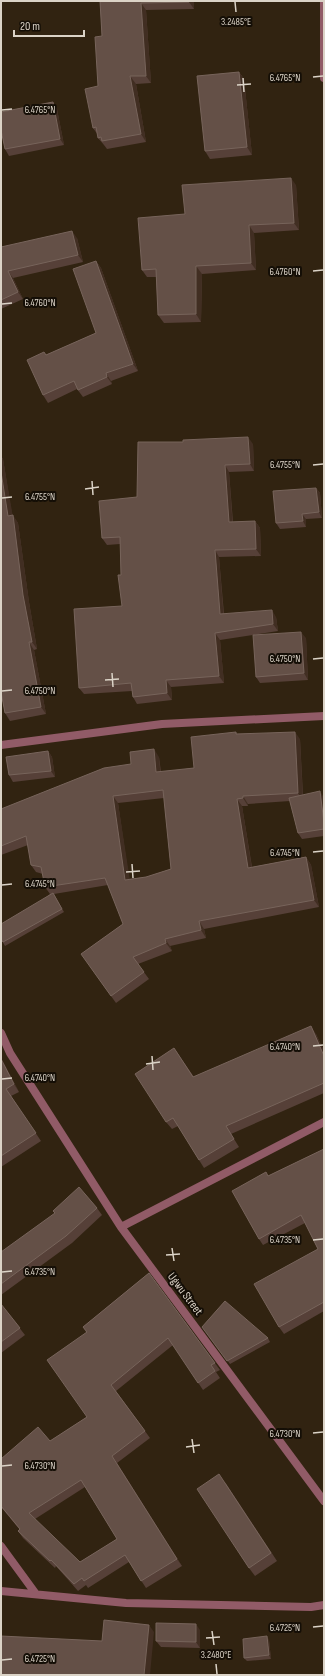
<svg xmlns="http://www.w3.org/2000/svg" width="325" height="1676" viewBox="0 0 325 1676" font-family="'Sofia Sans Condensed',sans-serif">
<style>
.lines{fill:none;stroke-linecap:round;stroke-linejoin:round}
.minor{stroke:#915b67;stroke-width:8}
.wall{fill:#564038;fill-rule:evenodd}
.shaded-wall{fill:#412e22}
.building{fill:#645047;stroke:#77645b;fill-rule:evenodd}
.ticks{fill:none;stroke:#dbd3c7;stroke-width:1.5}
.labels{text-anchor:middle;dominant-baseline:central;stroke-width:4;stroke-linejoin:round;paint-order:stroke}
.street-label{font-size:12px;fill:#dbd3c7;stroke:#140e06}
.ticks-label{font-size:10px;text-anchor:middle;fill:#dbd3c7;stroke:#140e06;stroke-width:4;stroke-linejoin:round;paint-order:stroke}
</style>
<rect width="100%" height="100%" fill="#312311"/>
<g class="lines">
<!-- minor -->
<path class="minor" d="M324,1V78
M1,745L162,724L324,716
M1,1033L10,1053L121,1227L324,1501
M121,1227L324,1122
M1,1546L36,1594
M1,1591L126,1603L311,1607L324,1605"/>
</g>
<!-- wall -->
<path class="wall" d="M100,1H194V9L146,10L151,83L136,84L146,142L107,149L104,145L98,138V135L93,128L98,86L102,36Z
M239,72L244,79L252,155L210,159L205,151Z
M53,102L57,109L64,145L9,156L5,149Z
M296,185L299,230L254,233L256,270L202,274L201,322L164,323L158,315L156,277H147L142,270L185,214Z
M77,238L83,262L13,278L23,299L1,309V247Z
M96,261L101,268L138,371L111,381L112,384L83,397L77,389L48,403L43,395L46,355L96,333Z
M253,444L254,471L229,472L233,522L255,521L260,528L261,556L219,557L224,614L276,617L278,631L220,640L224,683L171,687L172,700L137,704L133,697L132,691L84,694L79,688L122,606L120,544L107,545L102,538L137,497Z
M1,456L3,459L12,515L18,523L29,602L37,649L34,650L46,714L10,721L5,713L1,692Z
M316,488L320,493L322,518L306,519V527L280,529L276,523Z
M306,638L308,680L260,683L256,677Z
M236,732L237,734L300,739L303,795L324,798V836L302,839L298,833L290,801L248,804V806H242L252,867L306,857L311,865L319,907L204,929L206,938L170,946L172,951L138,964L149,979L116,1003L81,954L123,924L108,885L54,894L64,912L5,946L1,939L50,894L45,887L43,874L36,872L31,865L28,845L1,855V809L131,764L159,757L161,772L194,768ZM164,798L171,869L146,877L129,879L118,803Z
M48,751L52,757L55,777L13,782L9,775Z
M316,1034L324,1051V1093L231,1134L239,1147L204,1168L199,1160L178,1126L172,1129L166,1122L174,1048L194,1077Z
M1,1058L19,1092L11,1096L41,1141L1,1167Z
M324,1149V1311L284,1334L279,1327L318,1249L305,1223L263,1245L259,1239L268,1176Z
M97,1208L102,1215L72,1243L1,1295V1252Z
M149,1273L220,1370L216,1372L220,1378L203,1390L173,1345L116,1391L150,1438L117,1463L182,1566L146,1588L129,1562L88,1588L86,1585L78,1591L56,1566L55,1568L23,1538L18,1531L20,1530L1,1507V1459L50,1441L87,1417L86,1332L83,1327ZM85,1487L117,1539L80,1562L35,1519Z
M1,1304L25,1335L1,1353Z
M202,1327L268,1338L270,1342L230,1364Z
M225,1482L277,1561L255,1576L249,1568Z
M200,1630V1648L161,1647L156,1641Z
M269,1640L271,1659L247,1661L244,1658Z"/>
<!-- shaded-wall -->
<path class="shaded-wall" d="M189,1H194V9L189,2Z
M141,3L146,10L151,83L146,76Z
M239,72L244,79L252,155L247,147Z
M130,76L136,84L146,142L141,134Z
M53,102L57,109L64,145L60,139Z
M291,178L296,185L299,230L294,223Z
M249,225L254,233L256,270L251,263Z
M72,231L77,238L83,262L78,255Z
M96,261L101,268L138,371L133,364Z
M196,266L202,274L201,322L196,314Z
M8,271L13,278L23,299L18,292Z
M106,373L111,381L112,384L107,377Z
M248,437L253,444L254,471L250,464Z
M1,456L3,459L14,523L8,516L1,472Z
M225,465L229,472L233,529L229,522Z
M316,488L320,493L322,518L319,512Z
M302,514L306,519V527L303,521Z
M13,515L18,523L29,602L37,649L32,642L23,595Z
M255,521L260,528L261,556L256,549Z
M215,550L219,557L224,621L220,614Z
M272,610L276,617L278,631L273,624Z
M301,632L306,638L308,680L304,673Z
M215,633L220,640L224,683L219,676Z
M29,642L34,650L46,714L41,707Z
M166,680L171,687L172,700L167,693Z
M295,732L300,739L303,801L298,793Z
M154,749L159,757L161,780L156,772Z
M48,751L52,757L55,777L51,771Z
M320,791L324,798V823Z
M113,796L118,803L131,887L125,880Z
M243,796L248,804V806L243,798Z
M237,799L242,806L253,875L248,868Z
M306,857L311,865L319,907L314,900Z
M199,921L204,929L206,938L201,930Z
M165,939L170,946L172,951L166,943Z
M311,1026L316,1034L324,1051V1056Z
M1,1058L3,1061L19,1092L14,1084L1,1059Z
M112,1456L117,1463L182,1566L177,1559Z
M196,1624L200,1630V1648L196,1642Z
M149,1625L154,1632L150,1675H144Z
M267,1636L269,1640L271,1659L269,1655Z"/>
<!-- building -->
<path class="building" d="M100,1H189V2L141,3L146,76H130L141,134L102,141L101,137L98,138L96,127L93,128L85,89L98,86L95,37L102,36Z
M239,72L247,147L205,151L197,76Z
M53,102L60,139L5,149L1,130V112Z
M291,178L294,223L249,225L251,263L196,266V314L158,315L156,269L142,270L138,218L185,214L182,185Z
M72,231L78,255L8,271L18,292L1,300V247Z
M96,261L133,364L106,373L107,377L78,390L74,381L43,395L27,360L44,352L46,355L96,333L73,269Z
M248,437L250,464L225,465L229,522L255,521L256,549L215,550L220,614L272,610L273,624L215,633L219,676L166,680L167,693L133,697L131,683L79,688L74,609L122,606L118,575H121L120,537L102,538L99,501L137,497L138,442H183V440Z
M1,472L8,516L13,515L23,595L32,642H29L41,707L5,713L1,692Z
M316,488L319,512L302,514L303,521L276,523L273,491Z
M301,632L304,673L256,677L253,635Z
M236,732V734L295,732L298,793L243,796V798L237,799L248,868L306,857L314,900L199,921L201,930L165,939L166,943L133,957L144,972L111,996L81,954L123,924L105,878L45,887L41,867L31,865L26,836L1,846V809L104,768L131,764L130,752L154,749L156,772L194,768L191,737ZM163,790L171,869L146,877L125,880L113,796Z
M48,751L51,771L9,775L6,757Z
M320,791L324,823V829L298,833L289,798Z
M53,893L62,909L3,942L1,939V924Z
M311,1026L324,1056V1083L226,1126L234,1139L199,1160L173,1118L166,1122L135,1074L174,1048L193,1077Z
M1,1059L14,1084L6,1089L36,1133L1,1156Z
M324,1149V1302L279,1327L254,1284L318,1249L301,1215L259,1239L232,1191L266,1172L268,1176Z
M79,1187L97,1208L66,1236L1,1284V1252L55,1213L53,1211Z
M149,1273L215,1363L211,1365L215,1371L198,1383L168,1338L111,1385L145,1431L112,1456L177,1559L141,1581L125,1555L84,1581L82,1578L74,1584L51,1560L50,1561L18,1531L20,1529L1,1506V1459L38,1427L50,1441L87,1417L47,1360L87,1332L83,1327ZM81,1480L117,1539L80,1562L29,1513Z
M225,1301L268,1338L227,1361L202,1327Z
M1,1304L20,1328L1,1342Z
M219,1474L271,1553L249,1568L197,1489Z
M104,1620L149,1625L144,1675H1V1636L102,1641Z
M156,1623L196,1624V1642L156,1641Z
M267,1636L269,1655L244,1658L243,1639Z"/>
<!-- ticks -->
<path class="ticks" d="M235,2L236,12M313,77L323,76M243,78L244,92M237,85L251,84M2,110L12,109M313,271L323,270M2,304L12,303M313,465L323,464M92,481L93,495M85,489L99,487M2,498L12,497M313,659L323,658M112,673L113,687M105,680L119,679M2,691L12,690M313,852L323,851M132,864L133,878M126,872L140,871M2,885L12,884M313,1046L323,1045M152,1056L153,1070M146,1064L160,1062M2,1079L12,1078M313,1240L323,1239M172,1248L174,1261M166,1255L180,1254M2,1272L12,1271M313,1433L323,1432M192,1439L194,1453M186,1447L200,1445M2,1466L12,1465M313,1627L323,1626M212,1631L214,1645M206,1638L220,1637M2,1660L12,1659M216,1664L217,1674"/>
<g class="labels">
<!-- street labels -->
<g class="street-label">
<text transform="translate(185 1294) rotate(53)">Ugwu Street</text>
</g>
</g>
<g class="ticks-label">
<text x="236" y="25">3.2485°E</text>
<text x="285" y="81">6.4765°N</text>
<text x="40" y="113">6.4765°N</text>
<text x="285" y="275">6.4760°N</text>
<text x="40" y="306">6.4760°N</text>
<text x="285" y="468">6.4755°N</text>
<text x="40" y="500">6.4755°N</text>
<text x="285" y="662">6.4750°N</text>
<text x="40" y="694">6.4750°N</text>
<text x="285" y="856">6.4745°N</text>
<text x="40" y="887">6.4745°N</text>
<text x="285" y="1050">6.4740°N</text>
<text x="40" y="1081">6.4740°N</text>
<text x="285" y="1243">6.4735°N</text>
<text x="40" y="1275">6.4735°N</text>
<text x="285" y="1437">6.4730°N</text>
<text x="40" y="1469">6.4730°N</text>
<text x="285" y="1631">6.4725°N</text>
<text x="216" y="1658">3.2480°E</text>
<text x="40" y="1662">6.4725°N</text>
</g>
<!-- border -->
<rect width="325" height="1676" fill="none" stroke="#dbd3c7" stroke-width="4"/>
<!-- scale -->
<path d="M14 30v6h70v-6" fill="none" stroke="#dbd3c7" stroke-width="2"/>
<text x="20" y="30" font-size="12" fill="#dbd3c7" stroke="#140e06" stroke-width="3" paint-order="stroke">20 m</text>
</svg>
